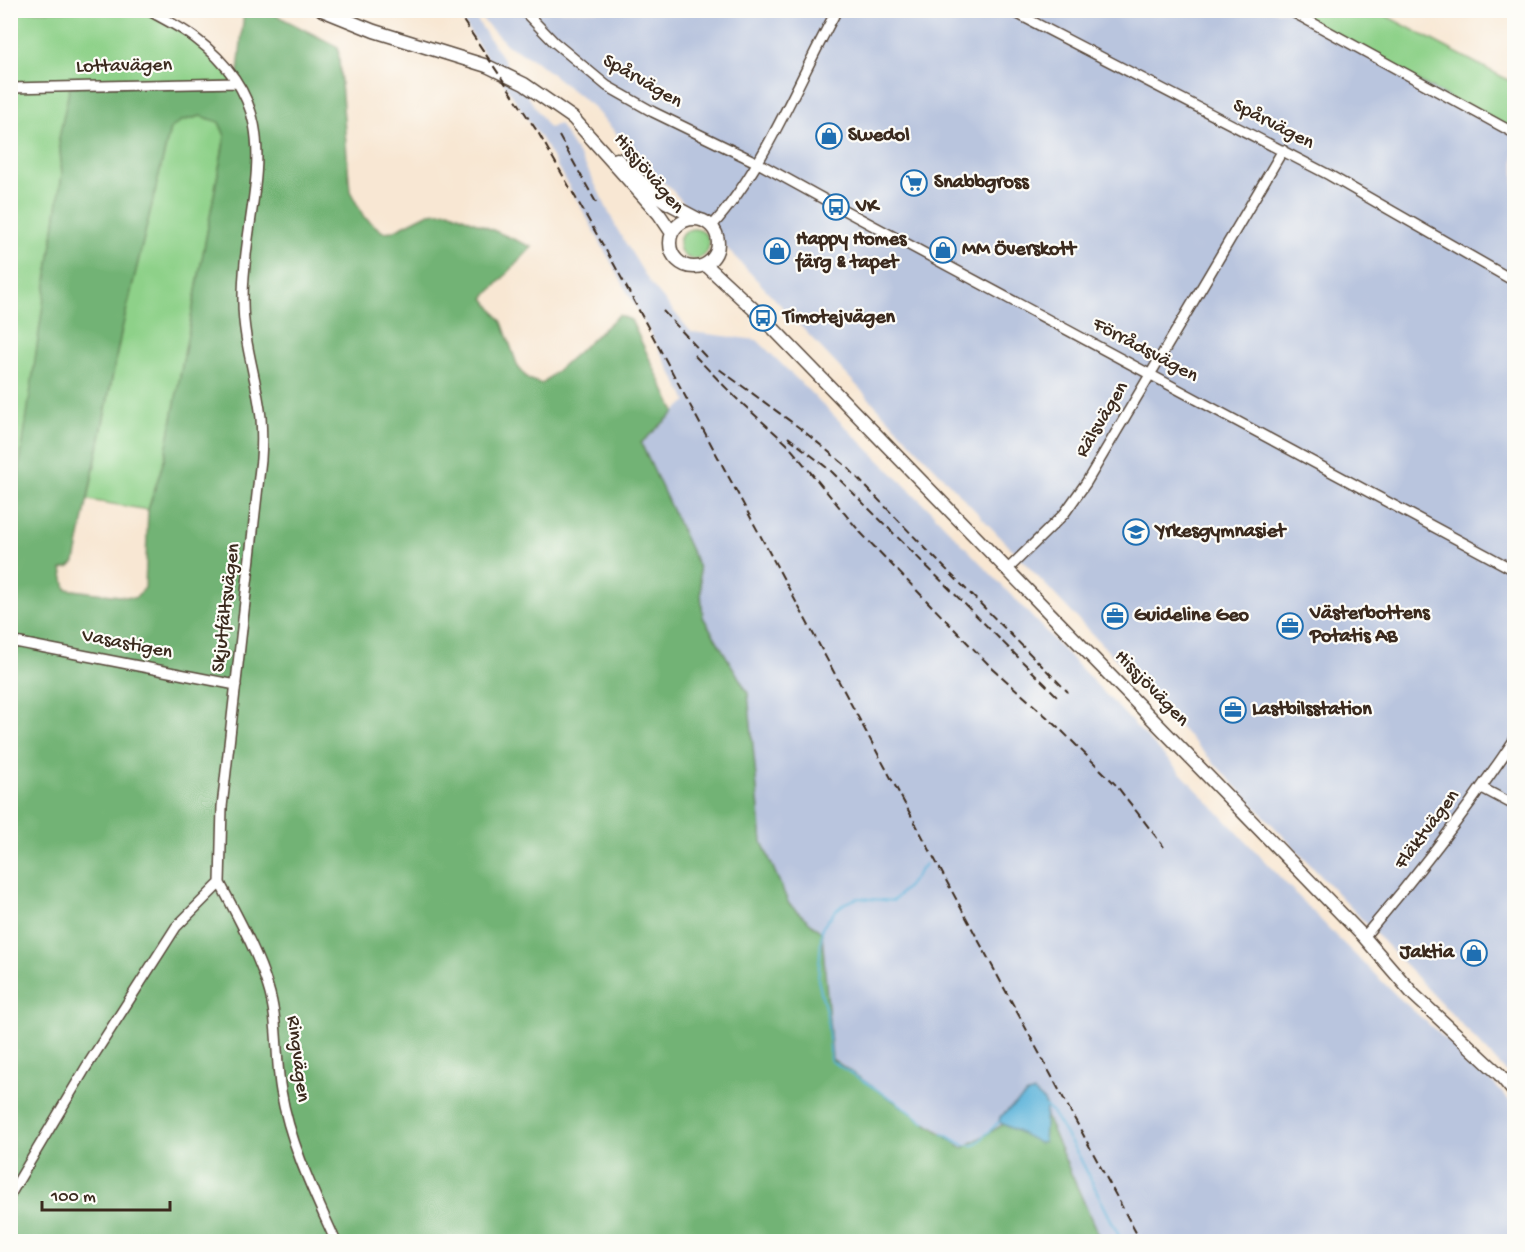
<svg xmlns="http://www.w3.org/2000/svg" width="1525" height="1252" viewBox="0 0 1525 1252" font-family="'Gochi Hand',sans-serif">
<style>
.industrial{fill:#b9c5de}
.green{fill:#8ed189;stroke:#647e54;stroke-width:1.5}
.forest{fill:#72b375;stroke:#566e4a;stroke-width:1.5;fill-rule:evenodd}
.water{fill:#5db4da;stroke:#4c6f7c;stroke-width:1.5}
.lines{fill:none;stroke-linecap:round;stroke-linejoin:round}
.stream{stroke:#5db4da;stroke-width:2}
.minor-casing{stroke:#574639;stroke-width:12}
.major-casing{stroke:#574639;stroke-width:15}
.minor{stroke:#fff;stroke-width:9}
.major{stroke:#fff;stroke-width:12}
.rail{stroke:#3b2a1e;stroke-width:2;stroke-dasharray:9 4.5;stroke-linecap:butt}
.labels{text-anchor:middle;dominant-baseline:central;stroke-width:4.5;stroke-linejoin:round;paint-order:stroke}
.street-label{font-size:20px;fill:#3b2a1e;stroke:#fdfcf7}
.poi-label{font-size:20px;font-weight:bold;fill:#3b2a1e;stroke:#fdfcf7;text-anchor:start}
</style>
<rect width="100%" height="100%" fill="#fdfcf7"/>
<filter id="ink" filterUnits="userSpaceOnUse"><feTurbulence type="fractalNoise" baseFrequency=".0167" numOctaves="2"/><feDisplacementMap in="SourceGraphic" scale="12" xChannelSelector="R" yChannelSelector="G"/><feConvolveMatrix kernelMatrix="1 2 1 2 8 2 1 2 1" color-interpolation-filters="sRGB"/></filter>
<filter id="wash" filterUnits="userSpaceOnUse"><feTurbulence type="fractalNoise" baseFrequency=".008" numOctaves="4" result="noise"/><feDisplacementMap in="SourceGraphic" scale="24" xChannelSelector="R" yChannelSelector="G"/><feGaussianBlur stdDeviation="1.35" result="paint"/><feColorMatrix in="noise" values="0 0 0 0 0 0 0 0 0 0 0 0 0 0 0 0 0 1.4 0 .05"/><feComposite in="paint" operator="in"/></filter>
<g filter="url(#wash)">
<rect width="100%" height="100%" fill="#f8e7d3"/>
<!-- industrial -->
<path class="industrial" d="M456,11H471L549,128L559,124L587,168L617,229L650,283L691,332L757,340L928,508L1339,939L1397,996L1486,1075L1514,1106V1241H1101L1040,1103L963,1148L832,1059L822,933L789,904L762,842L748,693L703,617L699,568L641,443L687,401L582,209L545,145Z
M474,11H1299L1514,124V1080L667,185L655,177L592,106L537,62L507,45Z"/>
<!-- green -->
<path class="green" d="M11,11H148L193,36L237,83L59,138L62,174L11,532Z
M1289,11H1377L1514,83V133Z
M201,116L219,122L225,136L165,457L148,510L88,500L121,333L170,129L181,121Z
M679 244a15 15 0 1 1 30 0a15 15 0 1 1-30 0Z"/>
<!-- forest -->
<path class="forest" d="M244,11H268L338,47L350,191L364,217L383,232L393,231L429,213L449,211L532,247L484,298L502,322L518,367L528,379L542,384L619,315L631,320L675,412L641,443L699,568L703,617L748,693L762,842L789,904L822,933L832,1059L963,1148L1040,1103L1101,1241L11,1242L10,532L62,174L59,138L70,86L237,83ZM201,116L219,122L225,136L165,457L148,510L145,588L135,598L66,589L62,569L70,567L75,562L121,333L170,129L181,121Z"/>
<!-- water -->
<path class="water" d="M1034,1092L1044,1101L1046,1107L1044,1142L1039,1143L999,1122L1000,1117L1026,1095Z"/>
<g class="lines">
<!-- stream -->
<path class="stream" d="M925,864L908,886L893,901L858,898L845,903L835,911L822,928L818,980L827,1015L831,1061L897,1102L925,1123
M1046,1107L1052,1112L1079,1156L1122,1242
M943,1134L964,1145H975L999,1122"/>
</g>
</g>
<g filter="url(#ink)">
<g class="lines">
<!-- minor casing -->
<g class="minor-casing">
<path id="minor" d="M523,10L554,42L607,86L653,112L758,163L829,202L1514,570
M1010,10L1329,175L1514,281
M1289,10L1514,133
M10,88L237,83
M712,226C765,168 798,80 837,10
M1008,569L1064,514L1086,483L1283,150
M10,641L236,685
M1482,788L1514,805
M220,883C237,916 257,951 268,987C279,1021 275,1057 281,1091C290,1144 314,1193 336,1242
M1364,937C1418,874 1468,809 1514,740
M10,1195L85,1069L176,927L220,883L222,807L261,459C262,445 262,432 261,418C257,379 243,342 243,302C242,198 297,115 195,38C181,27 163,19 148,10"/>
</g>
<!-- major casing -->
<g class="major-casing">
<path id="major" d="M322,10L374,31L487,66L524,84L573,118L659,214L672,233
M617,159L651,191L666,202L698,219
M670 243a24 24 0 1 1 48 0a24 24 0 1 1-48 0Z
M706,265L763,318L1364,937L1414,995L1499,1074L1514,1092"/>
</g>
<!-- minor -->
<use href="#minor" class="minor"/>
<!-- major -->
<use href="#major" class="major"/>
<!-- rail -->
<path class="rail" d="M456,10L539,134L615,266L1141,1242
M559,136L598,206
M663,311L706,357
M694,355L735,397L787,444L860,532L992,668L1058,727L1116,785L1164,847
M719,369L801,429L846,466L926,549L1068,692
M788,437L831,471L1060,699"/>
</g>
</g>
<!-- icons -->
<defs>
<g id="shop-ring" transform="scale(1.35)"><circle r="9.5" fill="#fdfcf7" stroke="#1f6fb2" stroke-width="1.5"/><path d="M-5-2.5h2.3a2.7 3.5 0 0 1 5.4 0H5L5.5 6h-11ZM-1.5-2.5h3a1.5 2.3 0 0 0-3 0Z" fill="#1f6fb2"/></g>
<g id="supermarket-ring" transform="scale(1.35)"><circle r="9.5" fill="#fdfcf7" stroke="#1f6fb2" stroke-width="1.5"/><path d="M-6-5.5h2.5l.6 2H6L4.5 2H-2.5L-4.4-4H-6ZM-1.5 3.2a1.3 1.3 0 1 0 .1 0ZM3 3.2a1.3 1.3 0 1 0 .1 0Z" fill="#1f6fb2"/></g>
<g id="bus-ring" transform="scale(1.35)"><circle r="9.5" fill="#fdfcf7" stroke="#1f6fb2" stroke-width="1.5"/><path d="M-5-6H5V4H4V6H2V4H-2V6H-4V4H-5ZM-3.5-4V0h7V-4ZM-3.5 1.2v1.5H-2V1.2ZM2 1.2v1.5H3.5V1.2Z" fill="#1f6fb2"/></g>
<g id="school-ring" transform="scale(1.35)"><circle r="9.5" fill="#fdfcf7" stroke="#1f6fb2" stroke-width="1.5"/><path d="M0-5L7-2L0 1L-7-2ZM-4 1L0 2.5L4 1V4Q0 6-4 4Z" fill="#1f6fb2"/></g>
<g id="office-ring" transform="scale(1.35)"><circle r="9.5" fill="#fdfcf7" stroke="#1f6fb2" stroke-width="1.5"/><path d="M-6-3h4V-5.5h4V-3h4V5H-6ZM-1-4.5V-3h2v-1.5ZM-6 0V1H6V0Z" fill="#1f6fb2"/></g>
</defs>
<g fill-rule="evenodd">
<use href="#shop-ring" x="829" y="136"/>
<use href="#supermarket-ring" x="914" y="183"/>
<use href="#bus-ring" x="836" y="207"/>
<use href="#shop-ring" x="943" y="250"/>
<use href="#shop-ring" x="777" y="251"/>
<use href="#bus-ring" x="763" y="318"/>
<use href="#school-ring" x="1136" y="532"/>
<use href="#office-ring" x="1115" y="616"/>
<use href="#office-ring" x="1290" y="626"/>
<use href="#office-ring" x="1233" y="710"/>
<use href="#shop-ring" x="1474" y="953"/>
</g>
<g class="labels">
<!-- street labels -->
<g class="street-label">
<text transform="translate(124 67) rotate(-1)">Lottavägen</text>
<text transform="translate(642 82) rotate(30)">Spårvägen</text>
<text transform="translate(1273 125) rotate(27)">Spårvägen</text>
<text transform="translate(648 174) rotate(50)">Hissjövägen</text>
<text transform="translate(1145 351) rotate(28)">Förrådsvägen</text>
<text transform="translate(1103 420) rotate(-59)">Rälsvägen</text>
<text transform="translate(227 608) rotate(-83)">Skjutfältsvägen</text>
<text transform="translate(127 645) rotate(11)">Vasastigen</text>
<text transform="translate(1151 689) rotate(46)">Hissjövägen</text>
<text transform="translate(1428 830) rotate(-53)">Fläktvägen</text>
<text transform="translate(297 1059) rotate(83)">Ringvägen</text>
</g>
<!-- poi labels -->
<g class="poi-label">
<text x="848" y="136">Swedol</text>
<text x="934" y="183">Snabbgross</text>
<text x="856" y="207">VK</text>
<text x="796" y="240">Happy Homes<tspan x="796" dy="23">färg &amp; tapet</tspan></text>
<text x="962" y="250">MM Överskott</text>
<text x="783" y="318">Timotejvägen</text>
<text x="1156" y="532">Yrkesgymnasiet</text>
<text x="1310" y="614">Västerbottens<tspan x="1310" dy="23">Potatis AB</tspan></text>
<text x="1134" y="616">Guideline Geo</text>
<text x="1252" y="710">Lastbilsstation</text>
<text x="1454" y="953" text-anchor="end">Jaktia</text>
</g>
</g>
<!-- margin -->
<rect width="1525" height="1252" fill="none" stroke="#fdfcf7" stroke-width="36"/>
<!-- scale -->
<path d="M42 1201v9h128v-9" fill="none" stroke="#3b2a1e" stroke-width="3"/>
<text x="51" y="1201" font-size="18" fill="#3b2a1e" stroke="#fdfcf7" stroke-width="4.5" paint-order="stroke">100 m</text>
</svg>
